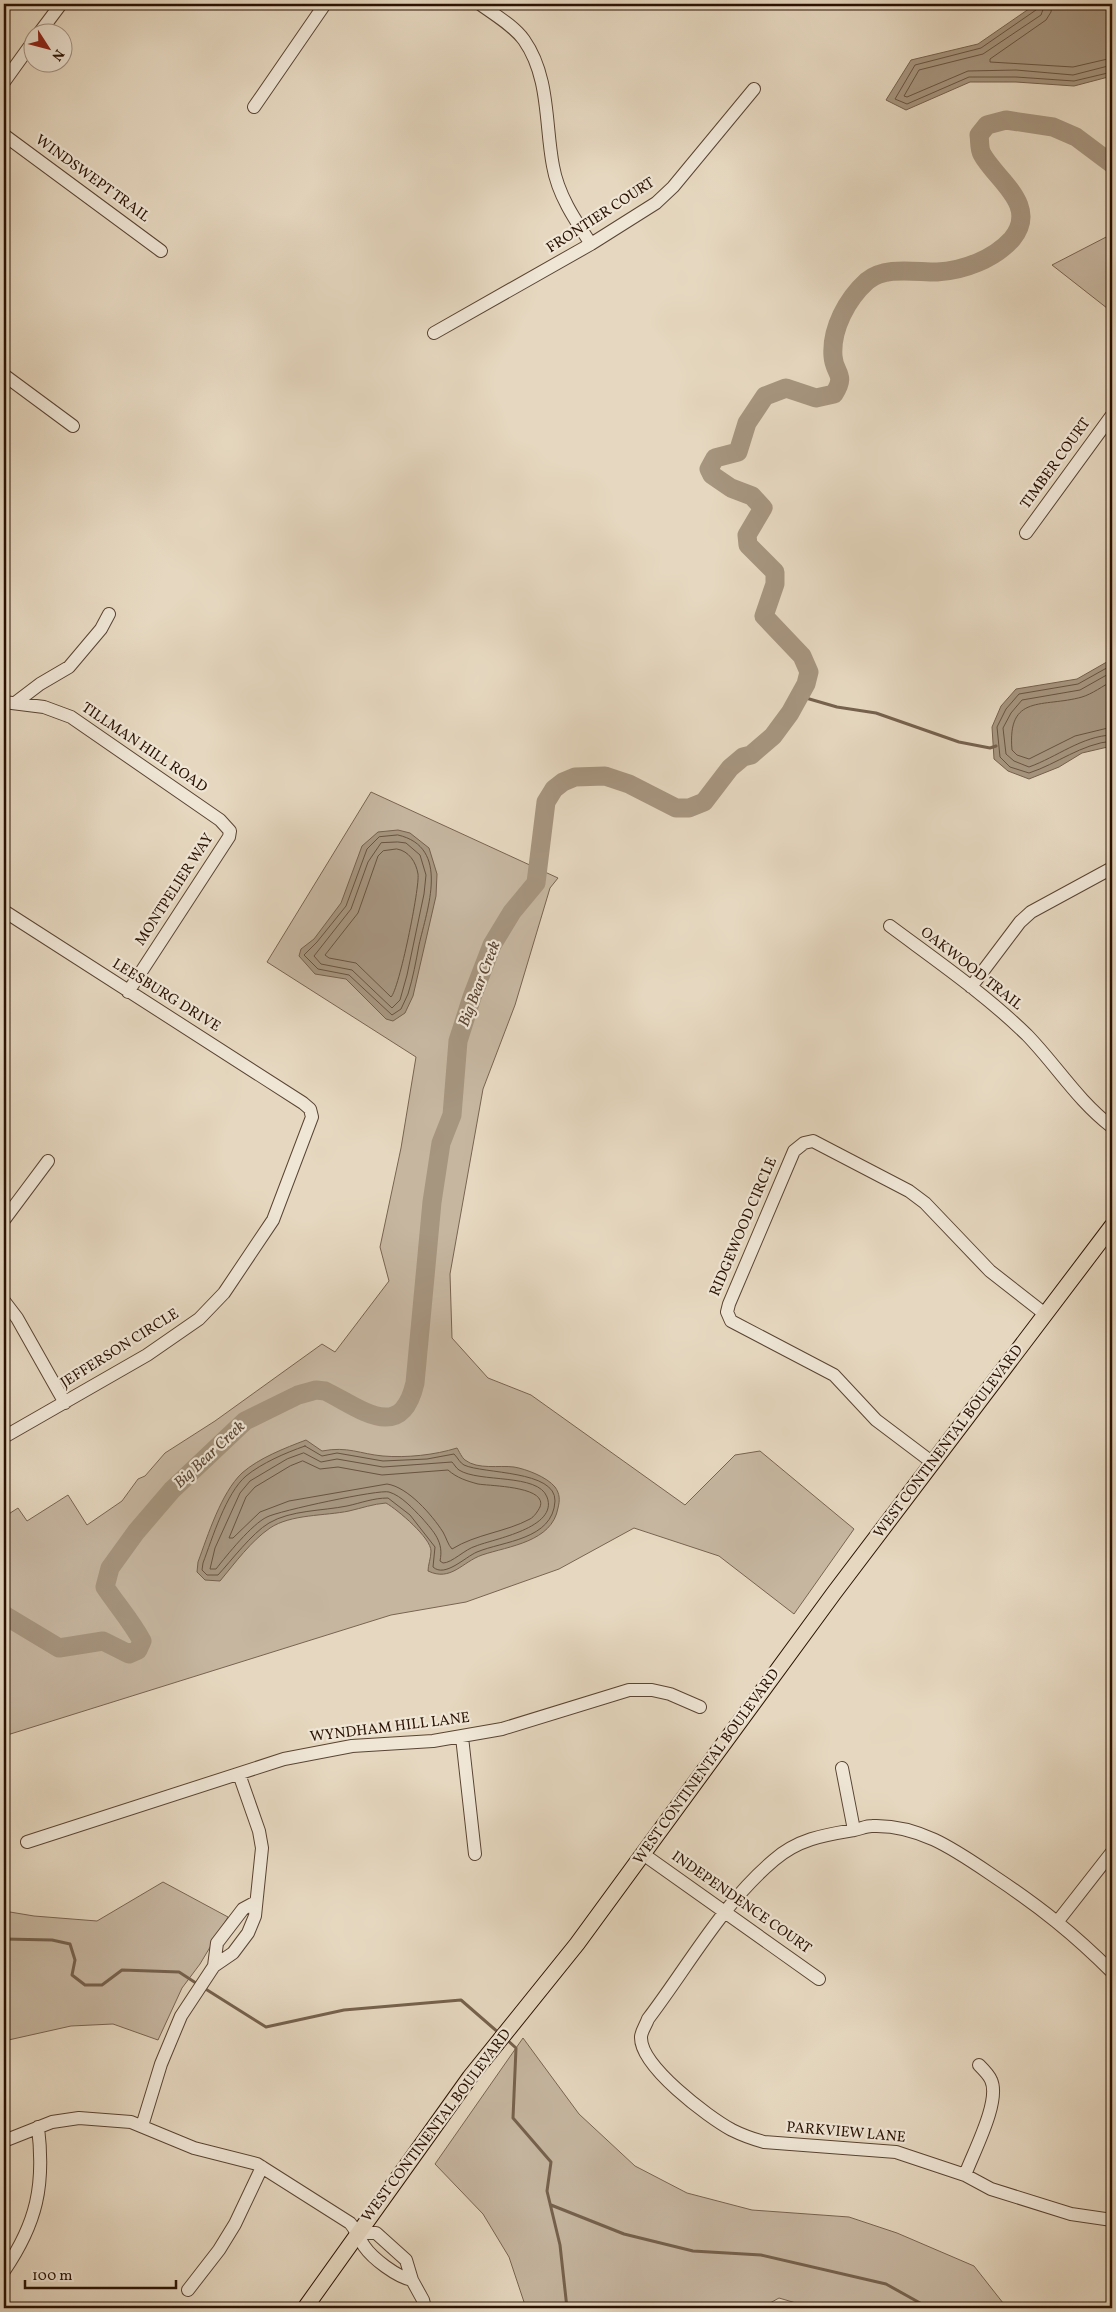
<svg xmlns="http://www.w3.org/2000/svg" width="1116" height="2312" viewBox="0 0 1116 2312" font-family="Vollkorn,serif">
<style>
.green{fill:#c6b6a0;stroke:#786451}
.water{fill:#a6957f;stroke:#75614d}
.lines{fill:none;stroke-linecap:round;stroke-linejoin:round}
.shore{stroke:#685440;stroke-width:1}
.stream{stroke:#75614d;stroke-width:3}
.river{stroke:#a6957f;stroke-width:19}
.minor-casing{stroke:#5a4432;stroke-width:14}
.major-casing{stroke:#2b1202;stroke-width:17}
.minor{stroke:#efe6d6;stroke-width:12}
.major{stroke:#e6d8c0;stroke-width:15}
.labels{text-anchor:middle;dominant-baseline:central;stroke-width:4.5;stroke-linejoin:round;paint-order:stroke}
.street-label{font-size:15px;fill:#2b1202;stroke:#efe6d6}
.water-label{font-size:16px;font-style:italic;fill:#5c4634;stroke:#efe6d6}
</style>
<rect width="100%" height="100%" fill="#e6d8c0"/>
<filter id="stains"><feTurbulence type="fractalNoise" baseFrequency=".004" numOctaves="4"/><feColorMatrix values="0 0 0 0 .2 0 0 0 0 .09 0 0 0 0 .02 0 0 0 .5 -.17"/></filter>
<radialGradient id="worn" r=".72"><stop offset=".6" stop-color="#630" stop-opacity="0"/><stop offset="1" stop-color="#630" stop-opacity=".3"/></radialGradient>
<!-- green -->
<path class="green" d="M1112,234V312L1052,265Z
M371,792L558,878L550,888L515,1005L483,1089L450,1274L452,1338L488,1378L531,1395L685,1505L735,1455L760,1451L854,1529L794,1614L719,1556L634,1528L559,1569L466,1602L391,1615L4,1736V1517L18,1508L27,1521L68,1495L87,1525L122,1501L138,1479L145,1476L165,1453L215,1421L322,1344L335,1352L389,1281L380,1247L401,1148L416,1057L267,962Z
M163,1882L228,1917L200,1964L182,1988L158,2040L113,2024L71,2026L4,2041V1911L34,1916L97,1921Z
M523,2038L579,2114L635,2166L687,2193L752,2210L849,2217L897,2233L974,2266L1007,2308H813L779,2298L761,2308H526L509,2257L483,2214L435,2164Z"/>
<!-- water -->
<path class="water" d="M1036,4H1112V76L1074,86L1016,82H970L906,110L886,100L911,60L978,44Z
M1112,659V746L1082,753L1059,767L1029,779L1008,771L994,759L992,727L1001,706L1016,689L1077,679Z
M398,830L410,833L429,848L437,874L436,896L413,996L405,1013L393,1021L386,1019L346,979L315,974L299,956L301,949L314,939L341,903L362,846L378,832Z
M306,1440L322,1451C348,1446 360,1454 383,1456C406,1458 435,1455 457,1448C459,1451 462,1458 465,1460C478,1470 499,1465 514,1467C526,1469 547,1477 555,1487C560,1494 560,1500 558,1508C552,1542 509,1546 482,1555C462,1562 451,1582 428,1571C428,1565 431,1558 431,1551C431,1538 398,1510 386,1503C373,1504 362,1508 349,1511C325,1516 291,1514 270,1528C251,1541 235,1563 220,1581L205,1580L197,1572L198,1562C208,1535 221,1493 242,1473C259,1458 285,1448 306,1440Z"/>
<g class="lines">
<!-- shore -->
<path class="shore" d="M1039,4L1036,10L981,48L915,65L895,99L907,104L969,77H1016L1074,81L1112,72
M1045,4L1041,15L983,54L919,70L904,96L907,97L968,71L1016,70L1073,75L1112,65
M1052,4L1051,12L1046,20L990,59V62L1073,67L1112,58
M1112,665L1078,684L1019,694L1006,709L997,727L1000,757L1010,767L1029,773C1057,764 1081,744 1112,741
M1112,672L1080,690L1022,700L1011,713L1003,728L1006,754L1014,761L1029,767C1057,757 1082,736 1112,735
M1112,681C1103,686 1092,694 1082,697C1043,708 1007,693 1012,750L1017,755L1029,759L1075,736L1112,727
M398,835C451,847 427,909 419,945C416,961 413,978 408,994L401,1009L392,1015L349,975L318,969L304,955L317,942L346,906L367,849L379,837Z
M398,842L406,843L420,855L426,875L424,894L407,975L400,1000L392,1008L352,970L321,964L314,956L351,909L368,862L381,843Z
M397,849C409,851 416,862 418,874C420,887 399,990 391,997L356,963L329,958L325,955L358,913L378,856L383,851Z
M305,1446L322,1456L337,1453L383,1461L427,1459L454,1454C458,1458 460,1463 464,1465C483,1474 556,1470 555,1501C553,1540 503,1541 477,1552C465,1557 445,1578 433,1567L435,1547L410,1515L388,1498C373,1498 361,1503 347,1506C322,1511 291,1510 269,1523C252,1533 231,1561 218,1575H207L202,1570L203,1563C212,1539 226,1493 246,1476C262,1463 285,1453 305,1446Z
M304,1453L321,1462L337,1459L383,1467L452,1462C454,1464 456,1468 459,1470C479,1483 538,1473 547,1497C559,1528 493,1539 476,1546C465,1549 452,1563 443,1563L440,1561C444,1542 434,1532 422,1518C413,1509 402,1496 389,1492C380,1489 278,1511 267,1517C252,1524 227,1555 216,1569H210L215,1548L240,1493L250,1481L287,1459Z
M303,1461L320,1469L338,1467L382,1475L448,1470C457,1478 467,1481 478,1484C489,1486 548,1486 540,1507C538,1511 534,1517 530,1519C506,1532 476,1534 452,1549C448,1545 446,1537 443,1532C432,1515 408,1487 387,1484L289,1501L260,1512L233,1538H229L246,1497L255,1487L290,1466Z"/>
<!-- stream -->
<path class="stream" d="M799,696L837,707L876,713L959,742L990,748L996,746
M4,1939L52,1940L70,1944L75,1960L72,1975L85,1985H102L122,1970L179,1972L199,1985
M204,1988L266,2027L344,2010L461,2000L500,2034
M506,2039L516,2048L513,2118L551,2162L547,2191L560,2245L567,2308
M551,2205L624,2234L693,2251L761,2255L886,2284L929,2308"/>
<!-- river -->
<path class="river" d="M4,1615L59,1648L103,1641L129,1654L138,1650L142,1641C132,1622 117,1605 105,1587L110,1568L136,1532L172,1490L245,1421L298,1395L316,1390L325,1391C360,1408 401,1444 415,1383L432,1202L441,1143L452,1115L458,1041L472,997L492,945L512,912L536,883L546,802L554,789L563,782L575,777L605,776L629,784L676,808H689L704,802L730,768L743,757L751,755L773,736L790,713L806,684L809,672L802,656L764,616L775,584V572L748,545L747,535L763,508L752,496L731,488L712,475L709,469L715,458L738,452L747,423L765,396L786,388L816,398L834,394C847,374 834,374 833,356C831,329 847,299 867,281C885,266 914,272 937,272C963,271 994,259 1012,239C1040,205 995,179 982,154C979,149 980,141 979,135L987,125L1006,120L1053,127L1076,137L1112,164"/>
<!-- minor casing -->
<g class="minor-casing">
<path id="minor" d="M480,4C495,15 514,26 524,40C550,77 545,125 553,166C558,195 575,220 591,244
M40,32L61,4
M4,82L32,43
M254,107L325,4
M4,135L161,251
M434,333L591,244L656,203L673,187L754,89
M4,375L73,426
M1026,533L1112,415
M4,702L44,707L71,717L220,820L230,831L229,837L128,992
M15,703L40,684L69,667L101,629L109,614
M4,911L303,1103L310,1109L312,1117L273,1220L224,1293L199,1319L147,1355L4,1437
M890,926C937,961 985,994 1027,1035C1057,1066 1077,1100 1112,1127
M971,987L1020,922L1031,912L1112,868
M4,1220L48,1161
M4,1301L17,1318L65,1403
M933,1463L876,1420L834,1375L731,1321L727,1312L729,1304L794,1151L804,1143L813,1141L909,1191L925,1203L990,1271L1045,1314
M462,1737L475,1854
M842,1768L854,1830
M27,1842L284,1759L352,1746L433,1741L502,1729L629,1690H652L670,1694L700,1707
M643,1854L819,1979
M1058,1921L1112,1852
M214,1966L217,1943L243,1909L256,1902
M1112,1972C1074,1934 1040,1907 995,1877C958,1852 920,1824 872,1826C866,1826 860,1829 854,1830C824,1835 798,1839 774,1860C722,1904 689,1965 648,2019C646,2025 641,2032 641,2037C640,2066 708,2117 732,2130C742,2135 753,2139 764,2142L896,2152L965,2175L991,2189L1071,2214L1112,2220
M142,2126L161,2064L181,2016L214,1966L233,1953L248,1933L255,1916L262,1848L259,1831L239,1774
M4,2141L52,2122L79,2118L131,2122L194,2148L257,2164L350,2223C356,2230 359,2238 364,2246C373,2259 397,2277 412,2280
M965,2175C973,2153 1001,2101 991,2080C989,2075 983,2069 979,2065
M358,2233H376L406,2260L412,2280L423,2300L425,2308
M4,2271C37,2223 45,2185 38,2127
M188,2290L219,2250L235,2224L262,2167"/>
</g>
<!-- major casing -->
<g class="major-casing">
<path id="major" d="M305,2308L470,2077L577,1944L834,1593L1112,1226"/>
</g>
<!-- minor -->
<use href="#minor" class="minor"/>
<!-- major -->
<use href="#major" class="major"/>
</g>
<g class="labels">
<!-- street labels -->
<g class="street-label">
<text transform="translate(92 179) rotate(36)">WINDSWEPT TRAIL</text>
<text transform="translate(601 216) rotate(-33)">FRONTIER COURT</text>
<text transform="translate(1056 464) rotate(-54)">TIMBER COURT</text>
<text transform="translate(144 748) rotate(34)">TILLMAN HILL ROAD</text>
<text transform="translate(175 890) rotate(-57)">MONTPELIER WAY</text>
<text transform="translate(971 969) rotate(38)">OAKWOOD TRAIL</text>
<text transform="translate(166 996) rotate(32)">LEESBURG DRIVE</text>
<text transform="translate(744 1227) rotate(-67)">RIDGEWOOD CIRCLE</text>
<text transform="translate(120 1349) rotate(-32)">JEFFERSON CIRCLE</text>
<text transform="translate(949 1442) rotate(-53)">WEST CONTINENTAL BOULEVARD</text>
<text transform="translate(390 1728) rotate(-7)">WYNDHAM HILL LANE</text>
<text transform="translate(707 1767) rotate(-54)">WEST CONTINENTAL BOULEVARD</text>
<text transform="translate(741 1903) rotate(35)">INDEPENDENCE COURT</text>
<text transform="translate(437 2126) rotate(-53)">WEST CONTINENTAL BOULEVARD</text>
<text transform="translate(846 2133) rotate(5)">PARKVIEW LANE</text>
</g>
<!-- water labels -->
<g class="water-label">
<text transform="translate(480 984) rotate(-69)">Big Bear Creek</text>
<text transform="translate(210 1455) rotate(-43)">Big Bear Creek</text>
</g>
</g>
<!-- margin -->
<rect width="1116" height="2312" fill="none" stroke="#e6d8c0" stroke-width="20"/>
<rect x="5" y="5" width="1106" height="2302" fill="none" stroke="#2b1202" stroke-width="2.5"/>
<rect x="10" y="10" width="1096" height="2292" fill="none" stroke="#2b1202"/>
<!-- north arrow -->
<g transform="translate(48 48) rotate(126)"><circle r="24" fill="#efe6d6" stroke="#a19181"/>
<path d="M0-4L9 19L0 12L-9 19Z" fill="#8f2418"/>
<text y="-8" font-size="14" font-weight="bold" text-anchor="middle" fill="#2b1202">N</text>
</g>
<!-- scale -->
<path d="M25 2280v8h151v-8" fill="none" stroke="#2b1202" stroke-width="2.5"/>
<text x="32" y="2280" font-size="15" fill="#2b1202" stroke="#efe6d6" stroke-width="4" paint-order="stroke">100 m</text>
<rect width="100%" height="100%" filter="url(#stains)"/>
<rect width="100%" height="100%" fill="url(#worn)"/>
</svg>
